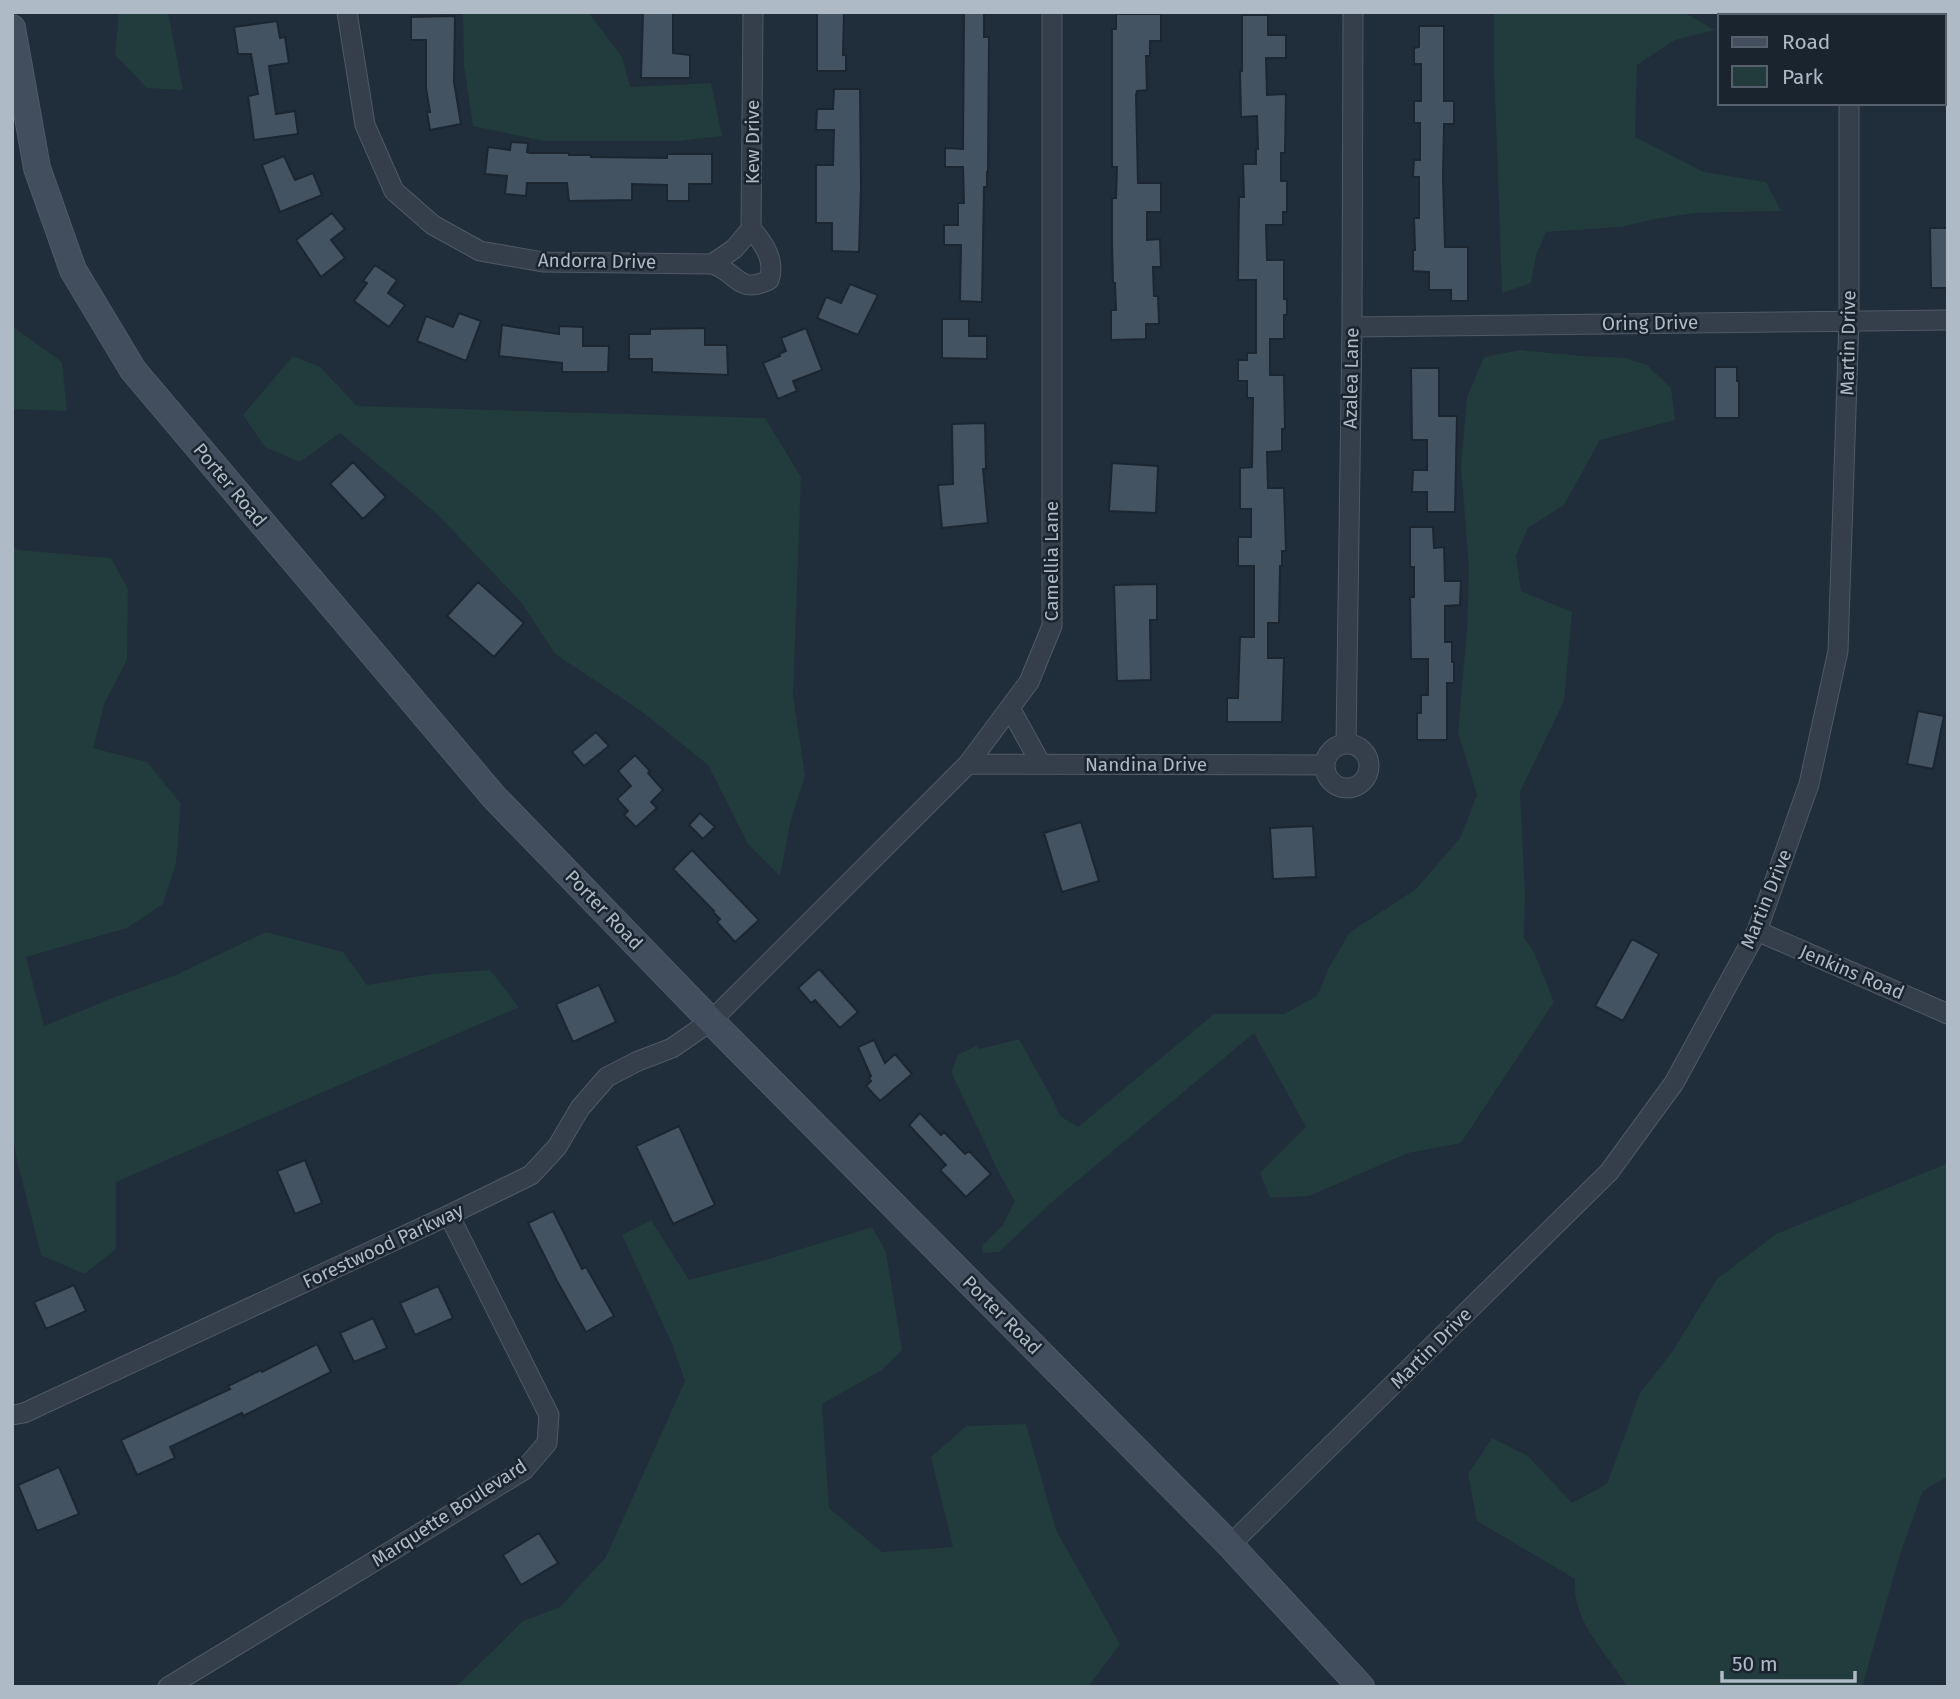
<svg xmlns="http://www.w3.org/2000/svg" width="1960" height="1699" viewBox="0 0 1960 1699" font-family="'Fira Sans',sans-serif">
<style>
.green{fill:#223b3c}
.building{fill:#445362;stroke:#1b2631;stroke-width:2}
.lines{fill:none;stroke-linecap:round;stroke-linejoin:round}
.minor-casing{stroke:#4f5a65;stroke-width:21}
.secondary-casing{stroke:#4f5a65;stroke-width:28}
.minor{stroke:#343f4b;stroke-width:19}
.secondary{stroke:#424e5e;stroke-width:26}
.labels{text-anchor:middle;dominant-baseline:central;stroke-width:5;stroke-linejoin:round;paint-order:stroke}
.street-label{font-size:19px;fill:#afbac7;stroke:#19242f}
</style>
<rect width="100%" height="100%" fill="#202d3b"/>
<!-- green -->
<path class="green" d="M119,12H168L183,90L147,88L115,55Z
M463,12H588L622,57L630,87L711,83L722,136L679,141H544L473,126L464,66Z
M1494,12H1683L1715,30L1675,40L1637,65L1635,137L1704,172L1766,182L1781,211L1695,213L1655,219L1621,227L1546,232L1536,256L1531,283L1502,293L1494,66Z
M12,326L62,362L67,411L12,409Z
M1520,350L1582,356L1625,358L1647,365L1671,388L1675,420L1600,440L1564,505L1528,528L1516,556L1521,591L1572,612L1564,701L1520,792L1525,894L1524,938L1534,952L1554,1002L1461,1143L1408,1153L1309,1196L1270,1198L1260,1173L1306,1127L1254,1033L1052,1202L999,1252L983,1253L982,1246L1002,1226L1015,1201L999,1173L951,1072L958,1055L976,1046L980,1049L1019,1039L1053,1100L1060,1116L1078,1127L1214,1014H1284L1317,996L1329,968L1349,933L1416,889L1460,838L1477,795L1458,732L1467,629L1469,570L1461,467L1467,397L1484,357Z
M293,356L320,367L357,406L765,418L801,477L793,695L805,776L791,819L780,876L748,844L708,765L641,711L555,654L521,602L435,512L340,433L300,462L265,447L243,415Z
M12,547L19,550L111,558L128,589L127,660L105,702L93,748L147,762L181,804L176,863L163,904L127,928L26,957L44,1026L115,997L176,975L266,932L343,952L367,985L432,974L490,970L519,1007L116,1182V1249L84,1274L41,1255L17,1161L12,1128Z
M1948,1163V1476L1923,1491L1901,1551L1862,1687H1627C1607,1652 1571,1622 1575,1579L1477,1521L1468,1474L1492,1438L1528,1456L1572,1503L1607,1484L1640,1393L1672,1352L1717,1279L1776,1234Z
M651,1220L689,1280L762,1261L872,1227L886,1252L902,1350L882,1370L822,1404L829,1508L882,1552L953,1547L931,1457L966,1426L1026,1424L1056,1530L1120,1644L1088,1687H456L523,1621L560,1607L606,1557L685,1381L673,1346L622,1235Z"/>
<!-- building -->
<path class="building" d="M643,12H673V53L690,55V78H641Z
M817,12H844L843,55H846V71H817Z
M964,12H984V37H989L988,172H987V187H984L982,302L960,301L961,245H944V225H958V203H964L963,167H945V148L963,149Z
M1116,14H1161V41H1150V56H1146L1147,90L1137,91L1136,95L1138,183H1161V212H1147V240L1160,239L1161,267H1153L1154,296H1158L1159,324H1146V339L1111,340V310H1116L1115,283H1113L1112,240V198H1116L1117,167H1112V29H1116Z
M1242,15H1268V35H1286V58H1266L1267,95L1286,94L1285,153H1281V181H1287V212H1283V225H1266L1267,260H1284V299H1287V315H1284V339H1270V375H1284L1285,429H1282V451L1267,452L1268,488H1284L1286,551H1282V566H1280L1279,623H1268V658H1284L1282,722H1227V698H1238L1240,637H1254V566H1238V537H1251V509H1240V468L1252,467L1253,398H1247V381H1238V360H1247V353H1256V280H1238L1239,197H1244L1243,164H1256V149H1258L1257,116L1241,117L1240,71H1242Z
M455,16L454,82L461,124L430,130L427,112H430L426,88V40H411V17Z
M277,21L280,38L285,37L289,63L269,66L276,114L295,111L298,134L254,140L248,96L258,94L251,54H238L234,27Z
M1419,26H1444V101H1454V124H1444L1443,178L1445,247H1468V301H1451V290H1429V272L1413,271V250H1415L1414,218H1419V177H1413L1414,160H1420V123H1414V101H1421V64H1414V48L1419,47Z
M834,89H860L861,187L859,252L832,251V223H816V165H833L834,130H816L817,109H833Z
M511,142L528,143L527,152L530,153H569V155H591V157L667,158V154H712V184H689V201H667V185L632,184V200L569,201L567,183H527L526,196L505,194L507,176L485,174L488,147L510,150Z
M284,156L295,180L313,173L322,195L280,212L262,165Z
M332,213L345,229L331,240L345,258L321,277L296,240Z
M1930,228H1948V288H1931Z
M375,265L397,280L388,293L405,305L389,327L354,301L367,283L363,281Z
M850,284L878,295L858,335L817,318L826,297L841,303Z
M459,313L481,321L466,361L417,341L426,316L453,327Z
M942,319H969V336H987V359L942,358Z
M502,325L559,334V326L583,327V346H609L608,372H562V363L499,356Z
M705,328V345H727L728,375L652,372V359H629V334H650V329Z
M806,328L822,370L793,381L797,391L778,399L763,363L780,356L779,354L786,351L781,338Z
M1715,367H1737V381H1739V418H1715Z
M1411,368H1439V416H1457L1455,512H1427V492H1412L1413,470H1427V440H1412Z
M985,423L986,469H983L988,523L942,528L938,485L953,484L952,424Z
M353,462L386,497L363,519L330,484Z
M1112,463L1158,466L1156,513L1109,511Z
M1410,527H1433L1434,548L1444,547L1445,581H1461L1460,605L1445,606V642H1452V662H1454V683H1447V740H1417V713H1421V695H1428V659H1411L1410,597H1414V567H1410Z
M478,582L524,623L494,657L447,616Z
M1157,584V620H1150L1151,680L1117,681L1114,585Z
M1918,711L1944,716L1933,769L1907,764Z
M596,732L609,746L584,766L572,752Z
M635,755L650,771L648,773L663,790L651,802L657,808L636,827L624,815L628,811L617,799L631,786L618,771Z
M700,813L715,827L703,839L689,825Z
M1081,822L1099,881L1062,892L1044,833Z
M1313,826L1316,877L1273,879L1270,828Z
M692,850L759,920L735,942L717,922L720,919L713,912L714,911L673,869Z
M1632,939L1659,954L1623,1021L1595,1006Z
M819,969L858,1012L840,1028L815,1000L811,1003L798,988Z
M599,985L616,1022L573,1042L556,1004Z
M874,1040L885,1063L895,1054L912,1074L880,1101L866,1086L871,1081L869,1078L871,1076L858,1047Z
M920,1113L941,1135L944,1132L965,1154L969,1151L991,1174L966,1197L940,1170L946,1165L909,1125Z
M679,1126L715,1205L673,1224L636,1146Z
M305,1160L322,1203L295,1214L277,1171Z
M553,1211L582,1269L586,1267L614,1316L586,1332L557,1281L528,1223Z
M74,1285L86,1311L46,1329L34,1302Z
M438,1286L453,1318L415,1335L400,1303Z
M373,1318L387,1348L354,1362L340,1333Z
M317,1344L331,1372L243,1416L242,1413L170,1447L175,1458L137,1475L121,1440L230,1389L228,1386L261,1370L262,1372Z
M59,1467L79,1514L37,1531L18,1485Z
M539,1533L558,1563L521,1585L503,1555Z"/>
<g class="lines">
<!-- minor casing -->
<g class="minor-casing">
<path id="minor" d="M347,12L365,125L394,191L433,225L480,251L543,262L712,264C738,272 737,295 769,280C776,261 764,243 751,229L753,12
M1849,16V12
M712,264L734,249L751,229
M1352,327L1948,320
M1010,708L1041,764
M1346,743L1352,327L1353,12
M1325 766a22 22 0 1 1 44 0a22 22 0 1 1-44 0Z
M968,764L1324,765
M1757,931L1948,1014
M12,1415L24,1413L449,1215L531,1175L557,1147L580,1108L607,1077L638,1061L672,1048L711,1021L968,764L1029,682L1052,626V12
M1230,1545L1609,1172L1674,1083L1757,931L1809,784L1838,651L1849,320V103
M168,1687L524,1470L547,1443L549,1415L449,1215"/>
</g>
<!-- secondary casing -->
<g class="secondary-casing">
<path id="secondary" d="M12,28L37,168L73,270L133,370L494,797L711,1021L1230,1545L1361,1687"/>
</g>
<!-- minor -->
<use href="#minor" class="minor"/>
<!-- secondary -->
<use href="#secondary" class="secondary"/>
</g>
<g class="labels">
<!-- street labels -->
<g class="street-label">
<text transform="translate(752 142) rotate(-90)">Kew Drive</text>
<text transform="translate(597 261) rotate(1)">Andorra Drive</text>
<text transform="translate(1650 323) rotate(-1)">Oring Drive</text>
<text transform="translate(1848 343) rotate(-89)">Martin Drive</text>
<text transform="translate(1351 378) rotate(-89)">Azalea Lane</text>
<text transform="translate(230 485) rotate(50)">Porter Road</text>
<text transform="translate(1051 561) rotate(-90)">Camellia Lane</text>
<text x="1146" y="764">Nandina Drive</text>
<text transform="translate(1766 899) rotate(-68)">Martin Drive</text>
<text transform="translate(604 910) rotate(46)">Porter Road</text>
<text transform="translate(1852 972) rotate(23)">Jenkins Road</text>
<text transform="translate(383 1246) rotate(-25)">Forestwood Parkway</text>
<text transform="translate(1002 1315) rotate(45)">Porter Road</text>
<text transform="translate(1431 1348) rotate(-45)">Martin Drive</text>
<text transform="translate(449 1513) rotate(-33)">Marquette Boulevard</text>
</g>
</g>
<!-- border -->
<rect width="1960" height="1699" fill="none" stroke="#afbac7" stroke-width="28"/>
<!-- legend -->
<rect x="1718" y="14" width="228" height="91" fill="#19242f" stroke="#55606c" stroke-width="2"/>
<rect x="1732" y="37" width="35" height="10" fill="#424e5e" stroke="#55606c" stroke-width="2"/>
<text x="1782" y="49" font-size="21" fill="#afbac7">Road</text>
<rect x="1732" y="66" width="35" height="21" fill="#223b3c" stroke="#55606c" stroke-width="2"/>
<text x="1782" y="84" font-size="21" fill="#afbac7">Park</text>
<!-- scale -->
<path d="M1722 1671v10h133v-10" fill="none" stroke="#afbac7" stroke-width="3.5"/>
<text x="1732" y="1671" font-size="21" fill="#afbac7" stroke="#19242f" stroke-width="5" paint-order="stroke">50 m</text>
</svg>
